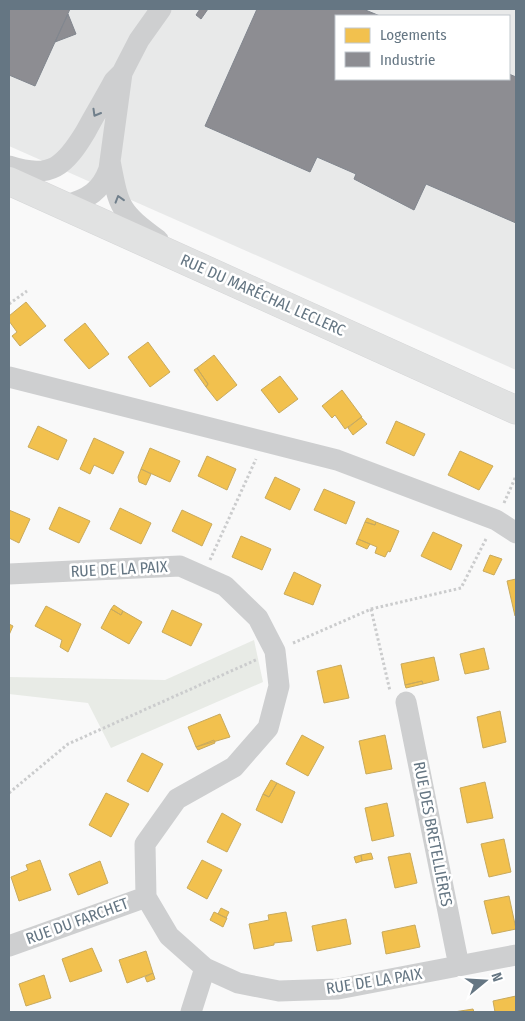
<svg xmlns="http://www.w3.org/2000/svg" width="525" height="1021" viewBox="0 0 525 1021" font-family="'Fira Sans Condensed',sans-serif">
<style>
.built{fill:#e8e9e9;fill-rule:evenodd}
.green{fill:#e8ebe6}
.homes{fill:#f2c14e;stroke:#c8aa5e}
.industry{fill:#8d8d92;stroke:#81868e}
.lines{fill:none;stroke-linecap:round;stroke-linejoin:round}
.secondary-casing{stroke:#d5d6d7;stroke-width:29}
.path{stroke:#cbcccd;stroke-width:3;stroke-dasharray:2.5 2.5;stroke-linecap:butt}
.minor{stroke:#cecfd0;stroke-width:21}
.secondary{stroke:#e1e2e2;stroke-width:28}
.oneway{stroke:#707f8b}
.labels{text-anchor:middle;dominant-baseline:central;stroke-width:5;stroke-linejoin:round;paint-order:stroke}
.street-label{font-size:16px;fill:#657683;stroke:#fff}
</style>
<rect width="100%" height="100%" fill="#f9f9f9"/>
<!-- built -->
<path class="built" d="M9,9H516V370L9,146ZM336,16H509V79H336Z"/>
<!-- green -->
<path class="green" d="M254,640L263,682L111,748L88,703L9,694V677L165,680Z"/>
<!-- homes -->
<path class="homes" d="M26,302L46,326L20,346L12,336L17,332L9,321V316Z
M85,323L109,354L89,369L64,340Z
M148,342L170,372L150,387L128,357Z
M214,355L237,385L217,401L206,387L208,384L197,368Z
M197,368L208,384L206,387L194,370Z
M280,376L298,399L279,413L261,390Z
M342,390L362,417L345,429L335,415L332,418L322,406Z
M361,417L367,424L353,435L348,428Z
M396,421L425,434L414,456L386,443Z
M38,426L67,440L58,460L28,447Z
M94,438L124,452L113,474L94,465L90,474L80,469Z
M150,448L180,461L170,482L141,469Z
M460,451L493,466L479,490L448,475Z
M207,456L236,469L227,490L198,476Z
M141,469L151,474L146,485L139,482L138,477Z
M275,477L300,489L290,510L265,498Z
M324,489L355,502L346,524L314,510Z
M59,507L90,521L79,543L49,529Z
M120,508L151,523L141,544L110,529Z
M9,510L30,519L19,543L9,538Z
M182,510L212,524L202,546L172,531Z
M367,518L376,522L375,525L365,522Z
M365,522L375,525L376,522L399,531L390,552L388,551L385,557L375,553L377,547L358,539Z
M433,532L462,545L451,570L421,556Z
M241,536L271,549L262,570L232,557Z
M358,539L370,544L367,549L356,544Z
M490,555L502,559L494,575L483,571Z
M294,572L321,585L313,605L284,594Z
M516,579V616H515L507,581Z
M114,605L123,611L121,615L111,609Z
M46,606L81,624L68,652L60,647L62,640L35,626Z
M111,609L121,615L123,611L142,622L129,644L101,628Z
M172,610L202,624L191,646L162,632Z
M9,624L13,626L9,635Z
M484,648L489,669L465,674L460,654Z
M434,657L439,680L423,684L422,681L405,685L401,664Z
M341,665L349,698L324,703L317,671Z
M422,681L423,684L406,688L405,685Z
M500,711L506,742L483,748L477,717Z
M220,714L230,737L196,747L188,727Z
M302,735L324,747L308,776L286,764Z
M385,735L392,769L366,774L359,741Z
M214,740L215,743L198,750L196,747Z
M142,753L163,764L148,792L127,781Z
M271,780L277,783L269,797L263,794Z
M485,782L493,818L467,823L460,788Z
M277,783L295,792L282,823L256,810L263,794L269,797Z
M106,793L129,804L111,837L89,825Z
M387,803L394,836L372,841L365,808Z
M222,813L241,824L227,852L207,842Z
M504,839L511,872L489,877L481,844Z
M371,853L373,859L362,861L361,855Z
M410,853L417,883L395,888L388,857Z
M361,855L362,861L356,863L354,857Z
M40,860L51,890L19,901L11,877L28,870L26,865Z
M202,860L222,870L207,899L187,888Z
M100,861L108,883L78,895L69,874Z
M509,896L516,929L492,934L484,901Z
M221,908L229,912L226,918L218,914Z
M214,912L227,918L223,927L210,920Z
M286,912L292,941L274,943V945L254,949L249,924L269,920L268,915Z
M346,919L351,944L317,951L312,926Z
M415,925L420,947L386,954L382,932Z
M92,948L102,971L70,982L62,959Z
M146,951L153,973L127,983L119,960Z
M153,973L155,979L147,982L145,977Z
M44,975L51,998L26,1006L19,984Z
M516,996V1012H495L493,1001Z
M473,1009L474,1012H454Z"/>
<!-- industry -->
<path class="industry" d="M9,9H70L35,86L9,75Z
M200,9H208L201,19L196,15Z
M257,9H363L380,16H336V79H509V74L516,77V223L426,184L414,210L354,179L356,174L317,157L310,172L205,126Z
M68,14L76,34L55,42Z"/>
<g class="lines">
<!-- secondary casing -->
<g class="secondary-casing">
<path id="secondary" d="M9,181L516,410"/>
</g>
<!-- path -->
<path class="path" d="M9,304L27,291
M504,503L516,476
M210,560L256,459
M371,609L390,691
M293,643L371,609L461,588L487,537
M9,793L68,744L258,659"/>
<!-- minor -->
<path class="minor" d="M110,161C119,208 119,211 158,240
M9,166C51,180 65,166 86,131C95,114 105,98 114,81L122,73
M66,205C88,199 101,191 109,169L122,73L139,40L161,9
M9,377L337,460L496,520L516,533
M9,574L180,566L225,586L258,618L275,651L279,686L268,728L234,767L177,799L145,844L146,897L169,936L205,968L238,983L279,991L338,989L516,955
M406,702L459,966
M9,946L146,897
M191,1012L205,968"/>
<!-- secondary -->
<use href="#secondary" class="secondary"/>
</g>
<!-- one-way arrows -->
<defs><path id="oneway-chevron" d="M-2-3.5L2.5 0L-2 3.5" fill="none" stroke-width="1.6" stroke-linecap="round" stroke-linejoin="round" transform="scale(1.25)"/></defs>
<g class="oneway">
<use href="#oneway-chevron" transform="translate(96 113) rotate(120)"/>
<use href="#oneway-chevron" transform="translate(119 199) rotate(-107)"/>
</g>
<g class="labels">
<!-- street labels -->
<g class="street-label">
<text transform="translate(263 295) rotate(24)">RUE DU MARÉCHAL LECLERC</text>
<text transform="translate(119 569) rotate(-3)">RUE DE LA PAIX</text>
<text transform="translate(433 834) rotate(79)">RUE DES BRETELLIÈRES</text>
<text transform="translate(77 921) rotate(-20)">RUE DU FARCHET</text>
<text transform="translate(374 981) rotate(-9)">RUE DE LA PAIX</text>
</g>
</g>
<!-- border -->
<rect width="525" height="1021" fill="none" stroke="#657683" stroke-width="20"/>
<!-- legend -->
<rect x="335" y="15" width="175" height="65" fill="#ffffff" stroke="#c1c8cd"/>
<rect x="345" y="28" width="25" height="15" fill="#f2c14e" stroke="#c1c8cd"/>
<text x="380" y="40" font-size="15" fill="#657683">Logements</text>
<rect x="345" y="52" width="25" height="15" fill="#8d8d92" stroke="#c1c8cd"/>
<text x="380" y="65" font-size="15" fill="#657683">Industrie</text>
<!-- north arrow -->
<g transform="translate(485 981) rotate(72)" stroke="#ffffff" stroke-width="4" paint-order="stroke">
<path d="M0-4L9 19L0 12L-9 19Z" fill="#657683"/>
<text y="-8" font-size="14" font-weight="bold" text-anchor="middle" fill="#657683">N</text>
</g>
</svg>
